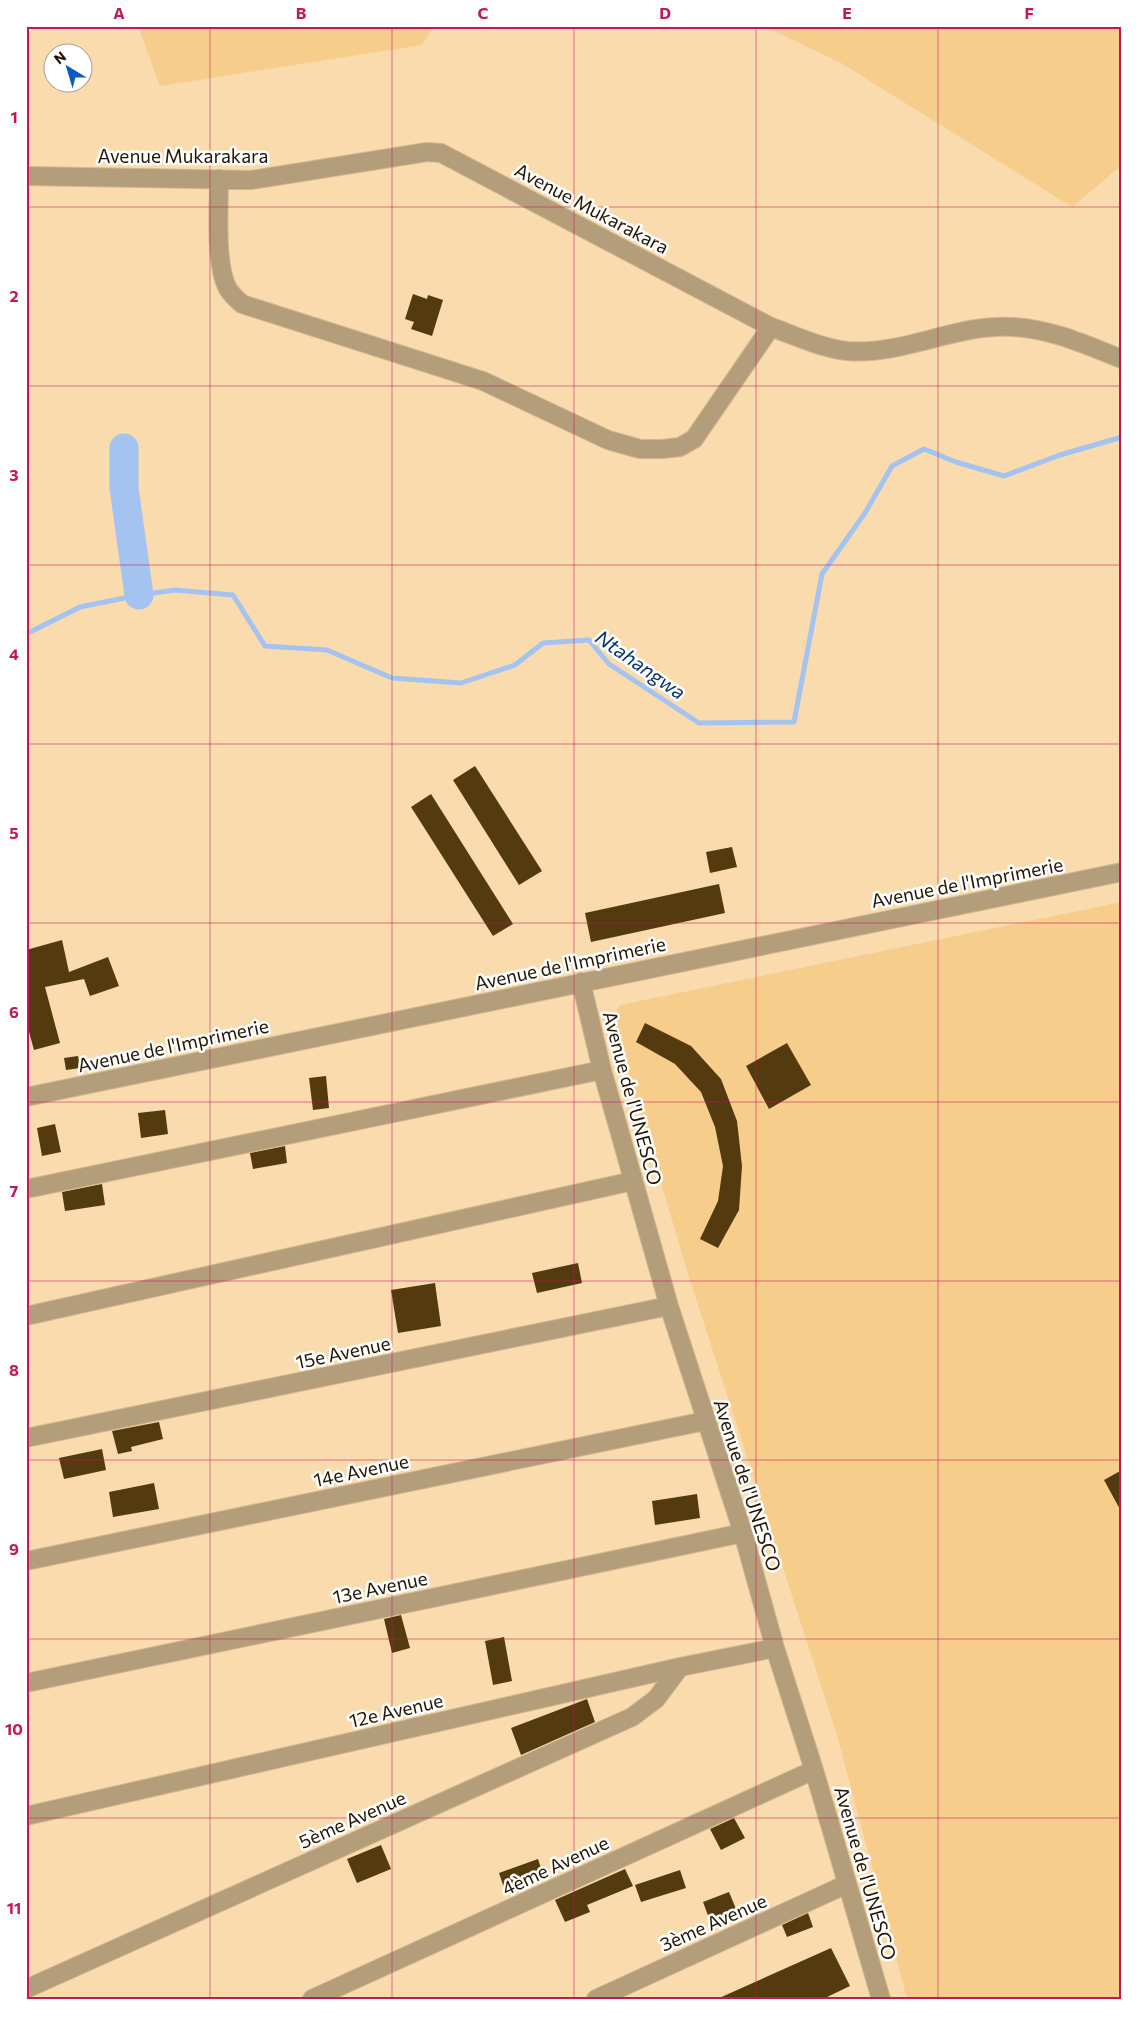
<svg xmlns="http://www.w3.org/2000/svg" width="1148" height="2025" viewBox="0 0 1148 2025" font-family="Commissioner,sans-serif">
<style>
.built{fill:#f7cd8c}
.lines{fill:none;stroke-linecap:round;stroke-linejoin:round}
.stream{stroke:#a4c3f1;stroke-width:5}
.river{stroke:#a4c3f1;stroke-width:29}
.building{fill:#543b0f}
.minor-casing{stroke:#d2b78e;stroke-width:20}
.minor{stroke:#b49d7a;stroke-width:18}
.grid{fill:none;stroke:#c2185b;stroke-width:1;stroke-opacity:0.55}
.labels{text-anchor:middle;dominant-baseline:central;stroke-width:5;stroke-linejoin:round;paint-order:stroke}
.street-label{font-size:19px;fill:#221400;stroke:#fff}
.water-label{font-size:20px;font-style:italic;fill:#023374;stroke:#fff}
.neatline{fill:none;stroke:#c2185b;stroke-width:2}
.grid-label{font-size:16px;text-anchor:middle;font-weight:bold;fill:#c2185b}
</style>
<rect width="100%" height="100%" fill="#f9dbad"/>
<!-- built -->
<path class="built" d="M138,26H434L422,45L160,86Z
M764,26H1122V165L1072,207L841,63Z
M1122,902V1999H907L837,1735L689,1277L612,1018L620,1005Z"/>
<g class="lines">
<!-- stream -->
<path class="stream" d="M26,634L80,607L139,595L175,590L233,595L265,646L327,650L392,678L461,683L515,665L543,643L589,640L609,664L699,723L794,722L822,574L865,513L892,466L924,449L956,462L1004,476L1060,455L1122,437"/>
<!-- river -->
<path class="river" d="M124,448V488L139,595"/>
</g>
<!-- building -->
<path class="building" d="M413,294L427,299L428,295L443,300L432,336L411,329L414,322L405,319Z
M475,766L542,871L519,885L453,780Z
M431,794L513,924L493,936L411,807Z
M732,847L737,867L710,873L706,852Z
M719,884L725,913L591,942L585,913Z
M62,940L69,972L108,957L119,986L90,996L84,979L45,987L60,1043L34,1050L26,1021V950Z
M645,1023L691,1046L721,1079L737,1121L742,1166L739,1210L718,1248L700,1239L718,1201L723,1166L715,1127L701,1092L675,1064L636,1042Z
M787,1043L811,1085L769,1109L746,1066Z
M78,1056L80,1068L66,1070L64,1058Z
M326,1076L329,1108L313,1110L309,1078Z
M165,1110L168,1134L141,1138L138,1113Z
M55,1124L61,1152L42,1156L37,1128Z
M285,1146L287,1163L253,1169L250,1153Z
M102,1184L105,1205L65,1211L62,1192Z
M578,1263L582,1283L537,1293L532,1273Z
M435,1283L441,1326L398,1333L391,1290Z
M159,1422L163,1439L131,1447L132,1451L118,1454L112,1431Z
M102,1449L106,1470L64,1479L59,1458Z
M1122,1470V1513L1104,1480Z
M154,1483L159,1509L113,1517L109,1492Z
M697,1494L700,1518L655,1525L652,1501Z
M401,1615L410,1648L392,1653L384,1619Z
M504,1637L512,1681L493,1685L485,1641Z
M587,1699L595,1722L521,1755L511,1728Z
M734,1818L745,1838L721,1850L710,1829Z
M381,1845L391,1869L357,1883L347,1859Z
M538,1859L543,1874L504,1888L499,1873Z
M625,1869L633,1886L587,1905L590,1912L565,1922L555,1900Z
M680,1870L686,1888L641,1902L635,1885Z
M729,1892L739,1916L712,1926L703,1902Z
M808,1913L813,1927L787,1937L782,1925Z
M831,1948L850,1986L823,1999H717Z"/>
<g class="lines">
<!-- minor casing -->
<g class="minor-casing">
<path id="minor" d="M26,176L251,180L427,152L441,153L771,327C796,336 821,348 847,351C903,356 957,323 1013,327C1052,329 1086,345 1122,359
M219,179C219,206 215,263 227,287C230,294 237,299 242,304L483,381L608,440L640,449H662L680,447L694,439L771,327
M581,982L602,1070L669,1306L743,1533L775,1648L814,1770L881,1999
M26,1097L1122,872
M26,1189L602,1070
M26,1316L633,1181
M26,1438L669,1306
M26,1561L705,1421
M26,1683L743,1533
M26,1816L680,1667L775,1648
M26,1989L632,1717L656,1699L680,1667
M312,1999L814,1770
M596,1999L847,1884"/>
</g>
<!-- minor -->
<use href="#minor" class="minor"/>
</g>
<!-- grid -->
<path class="grid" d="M210,26V1999M392,26V1999M574,26V1999M756,26V1999M938,26V1999M26,207H1122M26,386H1122M26,565H1122M26,744H1122M26,923H1122M26,1102H1122M26,1281H1122M26,1460H1122M26,1639H1122M26,1818H1122"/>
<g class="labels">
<!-- street labels -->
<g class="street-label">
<text x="183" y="155">Avenue Mukarakara</text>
<text transform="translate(592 208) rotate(28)">Avenue Mukarakara</text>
<text transform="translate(967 882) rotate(-11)">Avenue de l'Imprimerie</text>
<text transform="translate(570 963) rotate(-12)">Avenue de l'Imprimerie</text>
<text transform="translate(173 1045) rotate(-12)">Avenue de l'Imprimerie</text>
<text transform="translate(633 1098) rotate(75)">Avenue de l'UNESCO</text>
<text transform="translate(343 1352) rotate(-12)">15e Avenue</text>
<text transform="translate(361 1470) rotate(-12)">14e Avenue</text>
<text transform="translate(748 1485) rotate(72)">Avenue de l'UNESCO</text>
<text transform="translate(380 1587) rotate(-12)">13e Avenue</text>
<text transform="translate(396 1710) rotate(-13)">12e Avenue</text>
<text transform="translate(352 1819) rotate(-24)">5ème Avenue</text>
<text transform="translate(555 1865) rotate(-25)">4ème Avenue</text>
<text transform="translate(866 1873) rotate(74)">Avenue de l'UNESCO</text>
<text transform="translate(713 1922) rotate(-24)">3ème Avenue</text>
</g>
<!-- water labels -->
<g class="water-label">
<text transform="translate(641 664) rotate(35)">Ntahangwa</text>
</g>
</g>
<!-- border -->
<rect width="1148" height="2025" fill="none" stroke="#ffffff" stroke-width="55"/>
<!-- north arrow -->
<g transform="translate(68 68) rotate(322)"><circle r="24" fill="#ffffff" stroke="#a7a199"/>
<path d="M0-4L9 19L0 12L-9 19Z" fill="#035bc5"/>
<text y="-8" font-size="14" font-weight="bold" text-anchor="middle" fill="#221400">N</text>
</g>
<rect x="28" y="28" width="1092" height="1970" class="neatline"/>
<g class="grid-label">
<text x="119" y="19">A</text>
<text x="301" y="19">B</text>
<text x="483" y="19">C</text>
<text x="665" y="19">D</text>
<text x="847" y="19">E</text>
<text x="1029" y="19">F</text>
<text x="14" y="123">1</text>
<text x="14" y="302">2</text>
<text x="14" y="481">3</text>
<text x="14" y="660">4</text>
<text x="14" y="839">5</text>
<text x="14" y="1018">6</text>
<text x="14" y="1197">7</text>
<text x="14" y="1376">8</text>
<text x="14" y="1555">9</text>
<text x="14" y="1735">10</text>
<text x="14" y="1914">11</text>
</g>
</svg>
